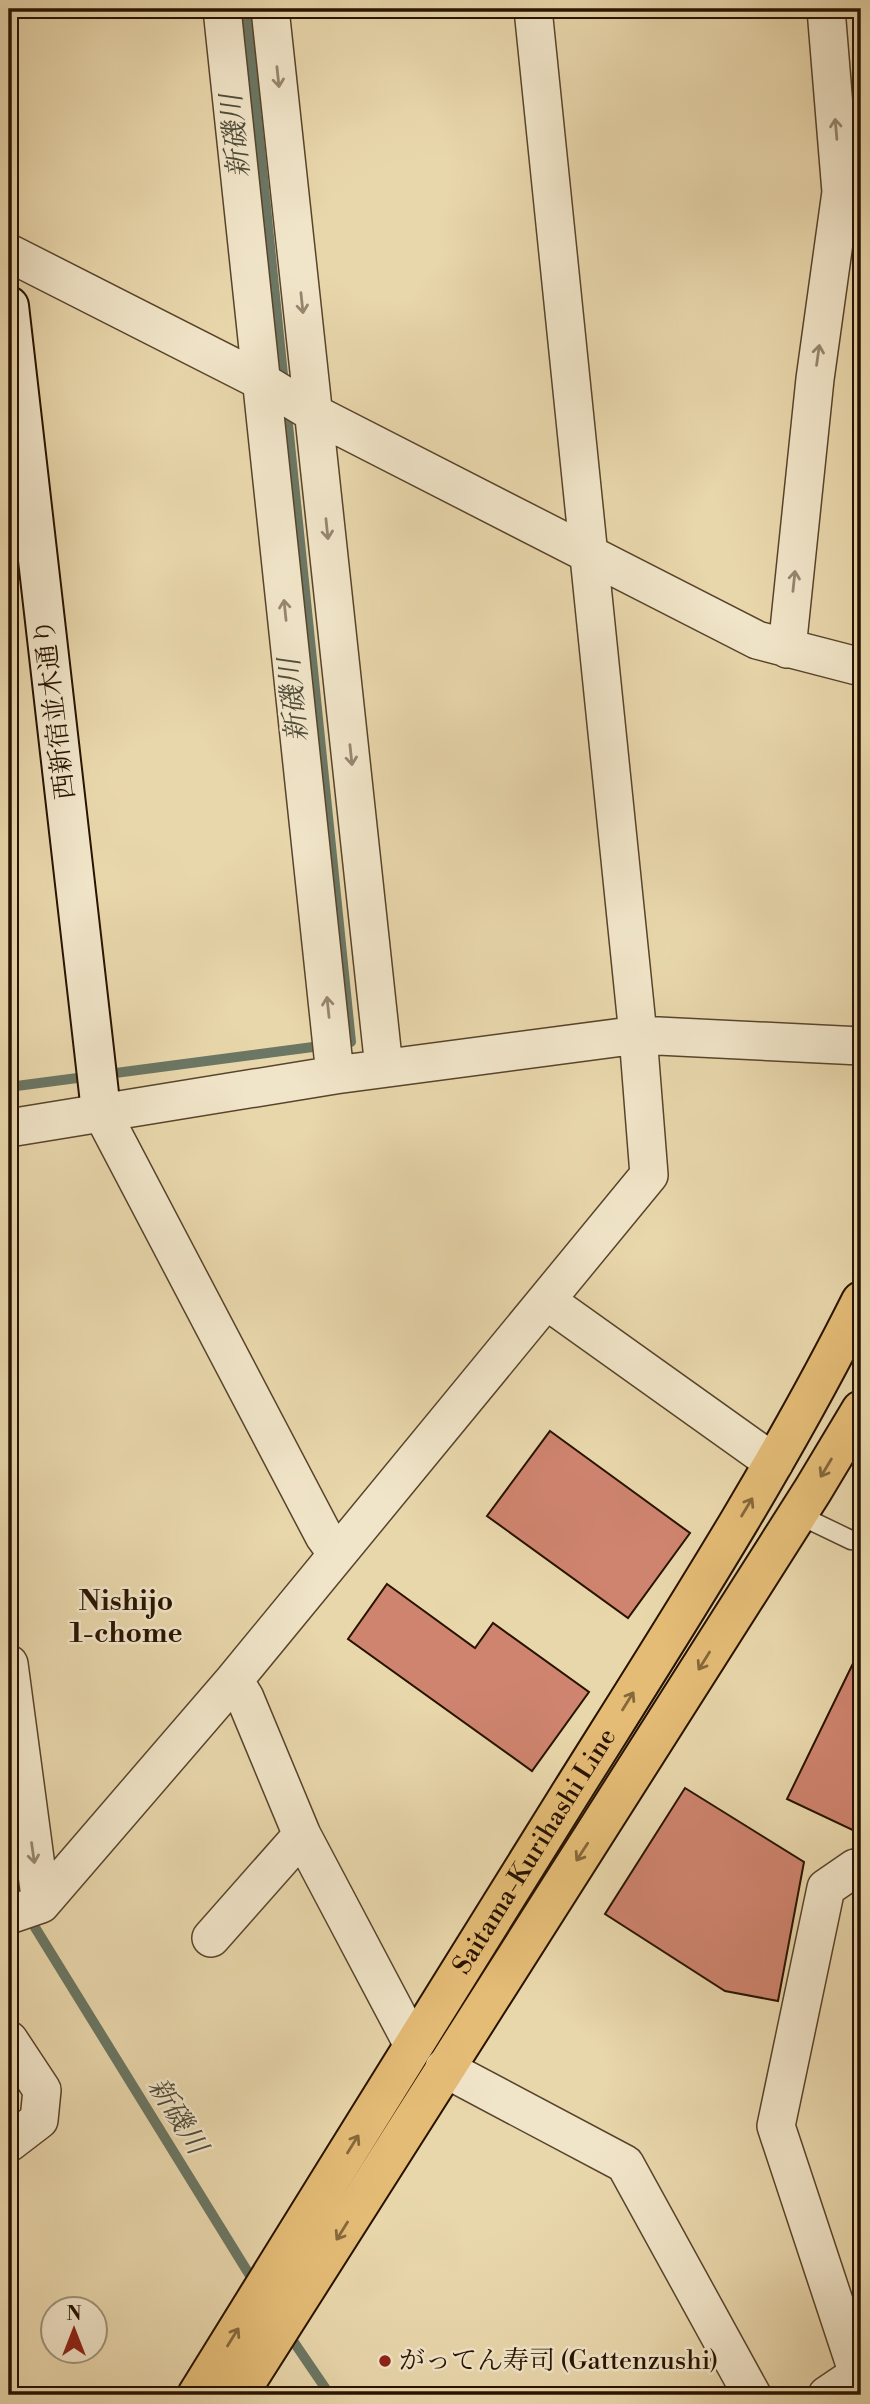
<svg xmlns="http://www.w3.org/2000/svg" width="870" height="2404" viewBox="0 0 870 2404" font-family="'Libre Bodoni','Noto Serif JP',serif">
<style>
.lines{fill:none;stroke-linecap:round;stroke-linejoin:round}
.stream{stroke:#6b7764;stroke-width:10}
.building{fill:#cf846f;stroke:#281300;stroke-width:2}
.lane-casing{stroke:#58442b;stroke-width:21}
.street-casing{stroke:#58442b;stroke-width:40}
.secondary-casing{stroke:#281300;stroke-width:42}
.primary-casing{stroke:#281300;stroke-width:42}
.lane{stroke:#f1e5c9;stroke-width:18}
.street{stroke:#f1e5c9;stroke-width:37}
.secondary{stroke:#f1e5c9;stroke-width:38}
.primary{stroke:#e4bc76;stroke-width:38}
.oneway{stroke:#97866f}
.oneway2{stroke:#86683b}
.poi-dot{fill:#8f2418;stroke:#f1e5c9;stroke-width:2.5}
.labels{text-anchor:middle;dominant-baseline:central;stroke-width:5;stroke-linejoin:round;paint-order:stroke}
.street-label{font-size:26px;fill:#281300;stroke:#f1e5c9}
.poi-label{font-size:26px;fill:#281300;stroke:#f1e5c9;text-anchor:start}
.water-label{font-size:28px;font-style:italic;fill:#4f4d3a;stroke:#f1e5c9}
.neighbourhood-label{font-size:28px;font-weight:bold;fill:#281300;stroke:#f1e5c9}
</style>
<rect width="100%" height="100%" fill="#e9d7ac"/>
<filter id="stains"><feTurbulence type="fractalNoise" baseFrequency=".00286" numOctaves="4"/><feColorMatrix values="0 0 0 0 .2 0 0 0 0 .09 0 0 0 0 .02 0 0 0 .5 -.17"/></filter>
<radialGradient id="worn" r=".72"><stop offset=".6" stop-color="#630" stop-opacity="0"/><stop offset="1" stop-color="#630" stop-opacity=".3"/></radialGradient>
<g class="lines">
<!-- stream -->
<path class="stream" d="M246,9L284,385
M9,1087L351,1042L286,405
M9,1851L15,1895L257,2287
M287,2332L330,2395"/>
</g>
<!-- building -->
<path class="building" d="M550,1431L690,1533L628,1618L487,1516Z
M387,1584L475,1648L493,1623L589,1692L532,1771L348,1639Z
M861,1647V1834L787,1799Z
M685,1788L804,1862L778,2001L725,1991L605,1914Z"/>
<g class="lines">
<!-- lane casing -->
<g class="lane-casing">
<path id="lane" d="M797,1514L851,1540L861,1541"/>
</g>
<!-- street casing -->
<g class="street-casing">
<path id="street" d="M222,9L335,1075
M270,9L384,1068
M9,253L261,381L315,414L757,640L861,667
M787,649L815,379L841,192L826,9
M101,1111L324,1536L337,1554
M9,1128L335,1075L638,1035L861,1046
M547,1301L774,1463
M9,1664L41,1904
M234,1680L245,1698L302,1835L413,2045
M9,1915L41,1904L234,1680L649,1175L638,1035L533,9
M211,1938L302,1835
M9,2040L42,2090L39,2120L9,2143
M444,2068L625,2164L752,2395
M858,2374L776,2126L826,1888L855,1868L861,1870
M827,2395L861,2372"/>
</g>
<!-- secondary casing -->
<g class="secondary-casing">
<path id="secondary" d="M9,306L101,1111"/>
</g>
<!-- primary casing -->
<g class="primary-casing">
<g id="primary">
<path id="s1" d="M197,2395C320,2196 443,1998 567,1799C669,1636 775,1473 861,1301"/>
<path d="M238,2395L813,1490L861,1410"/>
</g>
</g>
<!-- lane -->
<use href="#lane" class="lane"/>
<!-- street -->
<use href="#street" class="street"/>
<!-- secondary -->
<use href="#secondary" class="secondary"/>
<!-- primary -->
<use href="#primary" class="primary"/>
</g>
<!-- one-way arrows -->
<defs><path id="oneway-shaft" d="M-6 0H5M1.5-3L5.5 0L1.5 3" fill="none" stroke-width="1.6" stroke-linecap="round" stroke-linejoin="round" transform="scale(1.75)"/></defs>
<g class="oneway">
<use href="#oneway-shaft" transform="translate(278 77) rotate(84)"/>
<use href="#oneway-shaft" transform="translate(836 129) rotate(-95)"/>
<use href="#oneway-shaft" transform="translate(302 303) rotate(84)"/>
<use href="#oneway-shaft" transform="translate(818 355) rotate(-82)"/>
<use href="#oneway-shaft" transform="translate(327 529) rotate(84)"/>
<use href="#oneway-shaft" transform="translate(794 581) rotate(-84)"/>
<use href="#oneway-shaft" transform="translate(285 610) rotate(-96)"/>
<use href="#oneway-shaft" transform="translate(351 755) rotate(84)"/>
<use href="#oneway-shaft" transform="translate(328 1007) rotate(-96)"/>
<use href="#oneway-shaft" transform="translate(33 1853) rotate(82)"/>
</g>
<g class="oneway2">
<use href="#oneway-shaft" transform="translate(826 1468) rotate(121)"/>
<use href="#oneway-shaft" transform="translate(747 1507) rotate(-59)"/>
<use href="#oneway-shaft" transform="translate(704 1661) rotate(122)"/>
<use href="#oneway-shaft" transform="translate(628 1701) rotate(-58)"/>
<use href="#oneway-shaft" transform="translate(582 1852) rotate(123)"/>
<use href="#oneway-shaft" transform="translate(353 2144) rotate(-58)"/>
<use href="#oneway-shaft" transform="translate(342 2231) rotate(122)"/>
<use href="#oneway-shaft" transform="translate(233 2337) rotate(-58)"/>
</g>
<!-- markers -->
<circle class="poi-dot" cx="385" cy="2361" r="7"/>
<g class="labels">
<!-- street labels -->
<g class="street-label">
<text transform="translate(55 709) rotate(-97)">西新宿並木通り</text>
<text stroke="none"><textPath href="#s1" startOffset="640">Saitama-Kurihashi Line</textPath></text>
</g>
<!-- poi labels -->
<g class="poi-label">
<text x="399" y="2361">がってん寿司 (Gattenzushi)</text>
</g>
<!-- water labels -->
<g class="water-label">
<text transform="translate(236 136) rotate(-96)">新磯川</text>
<text transform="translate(294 700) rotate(-96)">新磯川</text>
<text transform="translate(177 2116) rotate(58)">新磯川</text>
</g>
<!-- neighbourhood labels -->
<g class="neighbourhood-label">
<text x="126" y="1601">Nishijo<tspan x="126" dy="32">1-chome</tspan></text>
</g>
</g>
<!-- margin -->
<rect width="870" height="2404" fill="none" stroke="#e9d7ac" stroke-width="35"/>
<rect x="10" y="10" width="849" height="2383" fill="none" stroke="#281300" stroke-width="3.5"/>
<rect x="18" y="18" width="835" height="2369" fill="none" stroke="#281300" stroke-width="2"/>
<!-- north arrow -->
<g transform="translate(74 2330)"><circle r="33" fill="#f1e5c9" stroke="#a19179" stroke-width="2"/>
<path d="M0-5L12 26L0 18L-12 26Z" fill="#8f2418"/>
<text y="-10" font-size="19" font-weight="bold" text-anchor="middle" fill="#281300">N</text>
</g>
<rect width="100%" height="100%" filter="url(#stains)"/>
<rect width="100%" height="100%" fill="url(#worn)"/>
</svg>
